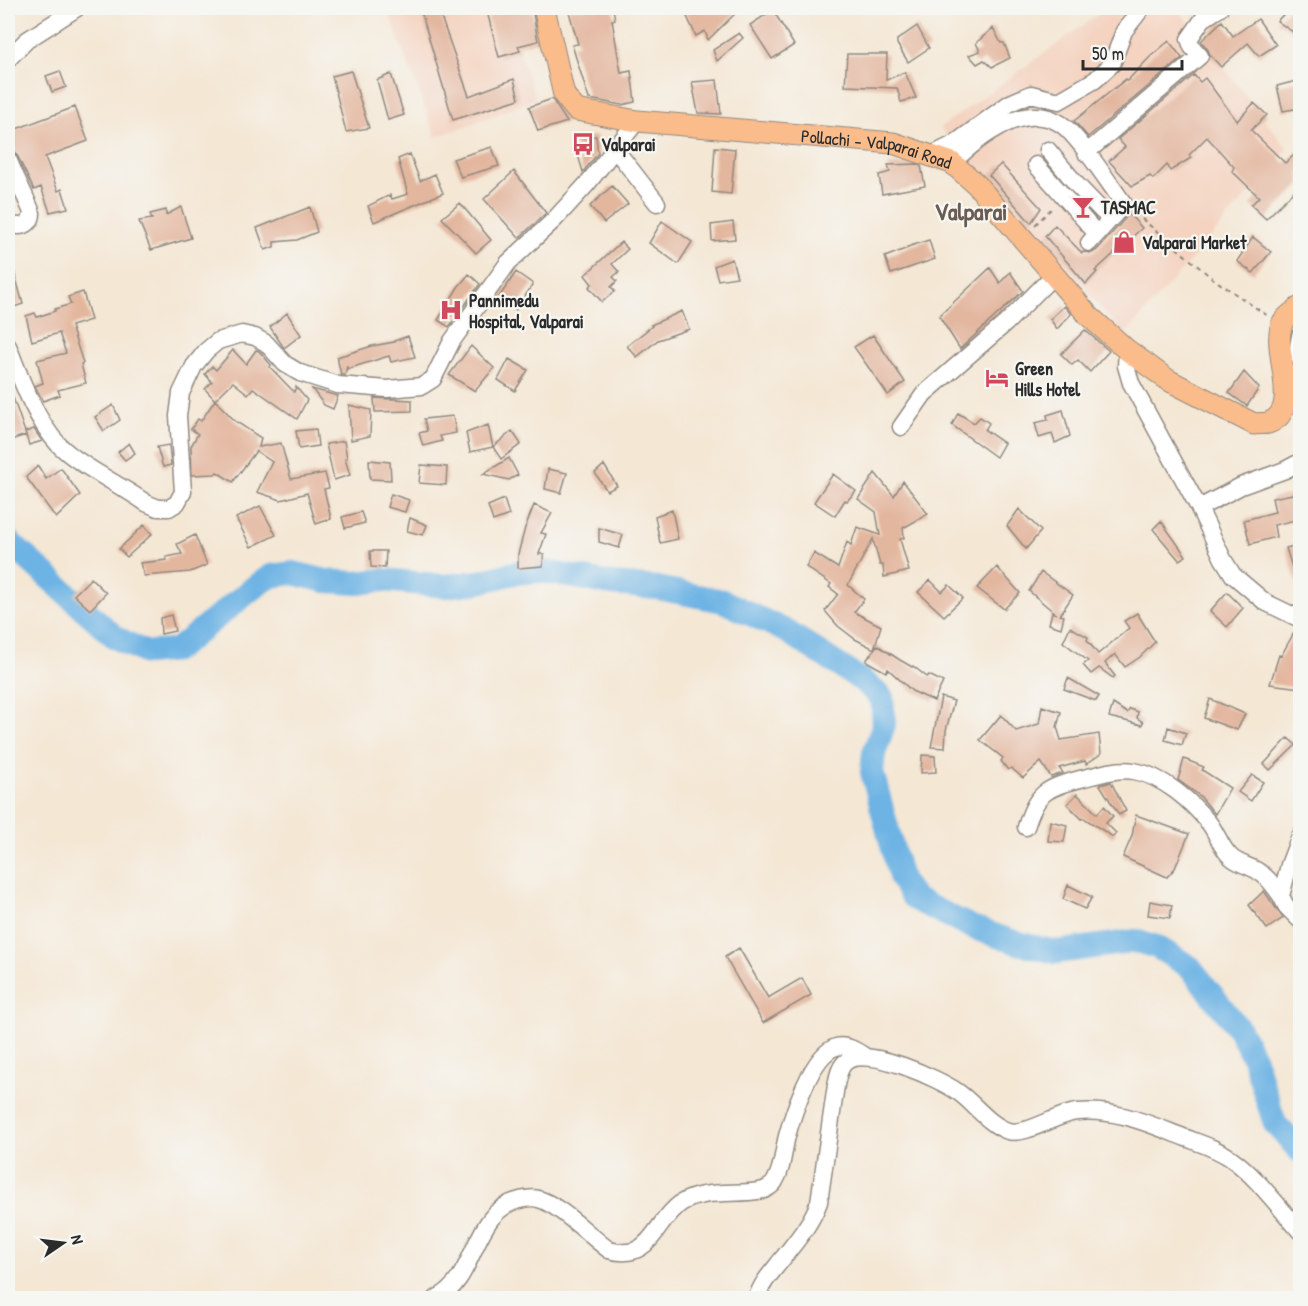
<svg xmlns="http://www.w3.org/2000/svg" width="1308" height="1306" viewBox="0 0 1308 1306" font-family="'Patrick Hand',sans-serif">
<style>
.built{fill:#f4d3c0}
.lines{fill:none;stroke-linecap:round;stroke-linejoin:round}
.river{stroke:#6db3e4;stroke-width:24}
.building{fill:#e3b69e}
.minor-casing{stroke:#908980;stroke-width:19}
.major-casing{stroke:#908980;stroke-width:23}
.path{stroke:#908980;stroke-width:2;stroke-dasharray:4.5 4.5;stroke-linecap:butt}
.minor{stroke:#fff;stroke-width:16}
.major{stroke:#fabc8b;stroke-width:21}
.labels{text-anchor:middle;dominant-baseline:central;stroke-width:4.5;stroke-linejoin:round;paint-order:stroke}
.poi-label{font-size:18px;font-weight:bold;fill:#2b2b2b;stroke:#f6f6f2;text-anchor:start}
.street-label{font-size:18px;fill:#2b2b2b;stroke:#f6f6f2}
.district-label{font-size:24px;font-weight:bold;fill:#6b5c53;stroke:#f6f6f2}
</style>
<rect width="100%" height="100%" fill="#f6f6f2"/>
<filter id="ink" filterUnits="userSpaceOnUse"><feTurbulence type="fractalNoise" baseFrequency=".0167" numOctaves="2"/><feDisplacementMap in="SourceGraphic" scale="12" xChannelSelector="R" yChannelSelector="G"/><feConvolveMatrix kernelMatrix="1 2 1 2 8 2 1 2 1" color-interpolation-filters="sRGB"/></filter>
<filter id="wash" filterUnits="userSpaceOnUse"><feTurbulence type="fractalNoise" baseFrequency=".008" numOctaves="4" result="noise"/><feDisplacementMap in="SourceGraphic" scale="24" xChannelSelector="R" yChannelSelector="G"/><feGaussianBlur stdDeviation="1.35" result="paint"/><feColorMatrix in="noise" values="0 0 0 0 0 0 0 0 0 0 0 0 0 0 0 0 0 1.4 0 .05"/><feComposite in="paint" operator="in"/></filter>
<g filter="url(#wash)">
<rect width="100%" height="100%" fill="#f4e7d4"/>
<!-- built -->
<path class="built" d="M387,8H503L536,99L436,137Z
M1107,8H1177L1288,149L1125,335L940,128Z"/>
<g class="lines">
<!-- river -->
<path class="river" d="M8,541L115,637L146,653L176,650L252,589L271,576L293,573L326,581L357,583L383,580L445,586L479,582L514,573L541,571L613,584L657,588L723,601L786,631L863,681L882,698L884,724L874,753L872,772L901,879L914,899L974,928L1017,943L1056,952L1136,941L1157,947L1190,967L1239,1029L1254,1059L1275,1124L1300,1151"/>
</g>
<g id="blocks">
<!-- building -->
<path class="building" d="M420,8H441L444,16L441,17L469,96L514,79L519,99L453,120Z
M486,8H532L538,41L518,46L520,51L499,57Z
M568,8H613L615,20H612L621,73L631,71L635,102L622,105L589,99L572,45L578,44Z
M683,8H741L708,40L705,31L696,36Z
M1290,8H1297L1300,13V26L1293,32L1277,21Z
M773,10L794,45L772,59L750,25Z
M1258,19L1276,45L1259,56L1248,43L1221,67L1210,55L1208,50L1201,41L1222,21L1233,36Z
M917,26L929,48L908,62L897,44V40Z
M993,28L1001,43H1004L1010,58L992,67L984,60L977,64L969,55L980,51L976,43Z
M739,33L743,38L717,61L713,50Z
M1169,41L1182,58L1088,137L1074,121L1126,79L1127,81L1151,56Z
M847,54H887L886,80L905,72L916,98L901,102L897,88L845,86Z
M60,71L66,87L52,92L46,76Z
M351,71L369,128L346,132L332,76Z
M391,74L404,115L388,120L377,80Z
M1194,75L1200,82L1205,78L1237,121L1254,103L1267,115L1251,130L1285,163L1300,150V185L1266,219L1251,205L1259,197L1232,171L1234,167L1207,137L1189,155L1191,158L1170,171L1167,165L1153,179L1150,176L1132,186L1109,161L1125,147L1118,139Z
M717,80L721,114L698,113L692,82Z
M1300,80V108L1283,111L1277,86Z
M552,99L567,122L538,131L529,107Z
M75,107L88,141L45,157L58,191L62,189L68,208L50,212L41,187L34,190L18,157L12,149L8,151V132Z
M596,136L598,153L583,172L573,138Z
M492,147L499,166L461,177L453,159Z
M715,147L735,149L731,194L712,192Z
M410,154L420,181L435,174L443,193L374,222L368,206L390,195L392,199L408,194L398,159Z
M917,164L921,166L925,186L882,194L879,175L890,172L888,165Z
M1001,164L1041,208L1031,223L989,175Z
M514,171L546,213L519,238L484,199Z
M612,186L628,204L604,223L590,206Z
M460,203L491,240L476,253L442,218Z
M181,207L191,238L151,250L139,221L152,219L150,214L166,210V215Z
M310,207L317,232L297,240L274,242V247L265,250L257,228Z
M1129,214L1142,228L1095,271L1097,272L1086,284L1045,236L1055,225L1082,253L1084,252L1092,253L1097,250Z
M662,221L692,242L678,264L649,243Z
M733,222L735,239L712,241L711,225Z
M1253,237L1271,252L1253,273L1237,261Z
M929,240L935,259L891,274L885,257L908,248L907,247Z
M621,242L628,249L612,264L619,272L613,277L617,281L611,287L615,291L602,302L589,287L592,284L585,275Z
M732,259L737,277L718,280L714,266Z
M11,260L23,304L8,309V261Z
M990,268L1000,283L1010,272L1023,291L960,349L939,316Z
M516,272L533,284L516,310L499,297Z
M469,274L480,284L449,327L438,320L458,287Z
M83,292L91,320L71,326L83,363L81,364L86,383L58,390L60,395L43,401L35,386L43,383L37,360L66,353L59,333L32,341L26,316L35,313L37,317L55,311V309L71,304L68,297Z
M1064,306L1071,314L1057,329L1050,319Z
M682,311L689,329L658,340L637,357L627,346L652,326L651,325Z
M287,313L301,335L284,348L270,327Z
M1085,330L1109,351L1090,372L1078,360L1072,365L1061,354Z
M873,335L905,382L888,395L854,347Z
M408,336L415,357L391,362L389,356L347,369V366L345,375H341L337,357L372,346L394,342V341Z
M471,346L494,368L475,391L449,375Z
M233,350L246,364L256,350L259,351L271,365L270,367L294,392L296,387L307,400L297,419L253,388L248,394L233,382L215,400L205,389L212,382L205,374L212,366L216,370Z
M509,359L528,370L515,391L498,380Z
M1244,372L1259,388L1247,406L1229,393Z
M8,389H10L26,435L8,441Z
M312,389L338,396L333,409L324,405Z
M374,398L412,400V411L375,412Z
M215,400L235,421L261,438L259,447L281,443L291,479L325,473L329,488L324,489L331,519L316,524L307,493L281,500L257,492L272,462L256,451L233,482L217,472L215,474L192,475L191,446L198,434L191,429L198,419L201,421Z
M113,405L120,420L104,431L95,417Z
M349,405L371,410L370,436L351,440Z
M1063,410L1070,436L1055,443L1052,434L1039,438L1035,423L1048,420L1047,415Z
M958,413L974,423L980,417L989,423L985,430L1004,443L996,457L952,425Z
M453,416L456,433L440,436L442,441L423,446L419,433L427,431L424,419Z
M488,425L493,447L470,452L466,433Z
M34,429L42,441L29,445L25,432Z
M316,429L318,446L299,449L296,431Z
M512,431L521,444L501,459L493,447Z
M344,441L347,458L345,459L350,475L334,480L326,444Z
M129,443L135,453L125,460L118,452Z
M169,445L171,465L163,467L157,447Z
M509,458L518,475L509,480L483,474Z
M369,460L390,462L391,480L370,479Z
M421,465L447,467L446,485L419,483Z
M604,465L617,486L607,491L595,473Z
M38,466L46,479L61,468L80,495L56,518L26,477Z
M548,469L567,473L561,493L545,489Z
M875,473L894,496L903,481L928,514L903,528L904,538L900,539L909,571L884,577L883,565H880L873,539L848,585L864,599L854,612L881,626L874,649L855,639L838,626L825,611L838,594L829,587L831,584L806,567L814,553L838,568L847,542L851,545L857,527L880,535L876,512L858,499Z
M833,474L856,491L847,501L845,500L835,516L814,502Z
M1298,493L1300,519L1274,525L1276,537L1250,544L1244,520L1275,512L1272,498Z
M391,494L409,500L405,512L387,507Z
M504,499L509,515L493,521L488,506Z
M534,505L552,513L541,533L546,534L539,554H544L543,566L518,568V554L525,528Z
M260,506L276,535L251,547L236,518Z
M1019,509L1041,531L1026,549L1007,526Z
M672,510L678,539L660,543L655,516Z
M361,512L365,523L345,528L342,517Z
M410,518L427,525L423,535L407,531Z
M1161,521L1186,556L1179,560L1153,529Z
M144,525L152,534L127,557L119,549Z
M599,528L623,535L619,548L599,542Z
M195,535L207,565L190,572L144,576L140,563L167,560L166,557L182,554L177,544Z
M1300,544V586L1298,587L1286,548Z
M370,551H386L385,568L371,567Z
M997,567L1020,593L1004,609L977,588Z
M1041,572L1073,595L1060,615L1064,616L1061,628L1049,624L1052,612L1056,614L1029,591Z
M91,578L106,593L90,610L74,595Z
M930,580L942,592L949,585L963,598L944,616L918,592Z
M1227,592L1243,608L1227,627L1210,611Z
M1137,613L1155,642L1140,657L1125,667L1115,654L1105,663L1115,676L1113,678L1099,668L1091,674L1083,665L1088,661L1063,642L1070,627L1088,637L1087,640L1098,654L1129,628L1124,621Z
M171,615L175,631L161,634L160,618Z
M1296,629H1300V688L1270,684L1279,655L1281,656Z
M877,645L900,660L912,667L913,666L927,677L929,675L943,682L934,701L912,691L888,669L886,672L866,661Z
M1068,678L1099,696L1096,701L1064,689Z
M941,697L954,701L946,730L945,748L931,747Z
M1210,699L1245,714L1237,730L1204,718Z
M1113,704L1127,713L1130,709L1138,712L1137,718L1143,722L1142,725L1109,717Z
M1042,706L1061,712L1057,727L1061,740L1099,734L1101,754L1086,764L1085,761L1059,768L1063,773L1051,777L1041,762L1023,778L1011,768L1008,770L1001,761L1003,758L980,740L1001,715L1016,731L1039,724Z
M1168,727L1186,733L1182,745L1165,740Z
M1288,738L1296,745L1270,770L1264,764Z
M922,755L935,756L936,772L921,773Z
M1184,759L1204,767L1202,770L1230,788L1215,814L1200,796L1178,780Z
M1252,775L1263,782L1251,801L1238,792Z
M1111,782L1126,811L1119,815L1100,785Z
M1077,794L1097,814L1104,806L1113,816L1106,823L1116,833L1113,837L1084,818L1082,819L1067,804Z
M1136,815L1189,834L1175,868L1167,877L1123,857L1132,836Z
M1050,821L1067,825L1064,842L1048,841Z
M1068,885L1092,897L1085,909L1063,899Z
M1264,891L1283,918L1267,929L1249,905Z
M1150,901L1172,905L1170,918L1148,915Z
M739,948L768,998L802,978L811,995L763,1023L725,957Z"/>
</g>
</g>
<g filter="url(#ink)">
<use href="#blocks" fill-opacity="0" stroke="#908980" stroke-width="1.5"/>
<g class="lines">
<!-- minor casing -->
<g class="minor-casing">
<path id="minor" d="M8,59L27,40L77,8
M615,149L657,203
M1048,150L1077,185L1103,212
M1086,153L1200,56L1192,47L1189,39L1203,19L1220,8
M930,156L954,144L1010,103L1031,94L1059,101L1095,80L1112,64L1124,31L1142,8
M952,163C978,138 1025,100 1061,124C1078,135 1111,186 1124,204L1089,243L1124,204
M1036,165L1097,234
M8,222C16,229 32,227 32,213C32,210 12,170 9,161
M1300,336L1298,348L1300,359
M8,346C20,377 35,419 58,444C78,465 121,485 146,503L158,508H169L177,503L183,492L178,416L181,393L194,366L206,351L218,341L242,334L255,337L266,343L285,364L300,373L338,385L387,389L422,386L433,379L452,341L508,263L554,220L587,184L637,121
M1127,350L1126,366L1131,383L1199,508L1223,559L1233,575L1265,602L1300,619
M901,427L924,394L1006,323L1054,275
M1199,508L1241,486L1285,470L1300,462
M1026,827C1037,792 1046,788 1080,779C1096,775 1117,768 1134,771C1163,776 1191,801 1209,823C1217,833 1221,848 1231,857C1239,864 1247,865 1256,870C1267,876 1273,885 1281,896
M1300,836L1289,865L1281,896L1286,906L1300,920
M437,1298C478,1279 471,1211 520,1200C525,1199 533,1197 538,1199C557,1203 591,1237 609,1250C652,1262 653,1223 681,1203C705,1188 738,1196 764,1190C769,1187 773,1186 775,1181C783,1168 783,1151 787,1136C793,1114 812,1054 836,1047C847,1044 857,1051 866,1057
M757,1298C761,1283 773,1271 783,1258C797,1240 811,1224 819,1202L836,1085C838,1077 839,1066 847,1061C868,1046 939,1079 958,1092C974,1103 989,1125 1008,1131C1027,1136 1056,1114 1077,1112C1116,1108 1151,1125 1186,1138C1202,1144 1218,1149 1232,1159C1256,1176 1280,1209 1300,1231"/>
</g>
<!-- major casing -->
<g class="major-casing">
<g id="major">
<path id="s1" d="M544,8L564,95L576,110L637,121L893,143L952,163L976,184L1089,316L1127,350L1168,380L1254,424C1259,423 1264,424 1268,423C1305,411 1269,347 1283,322C1287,316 1295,311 1300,307"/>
</g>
</g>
<!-- path -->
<path class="path" d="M1135,213L1212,278L1268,316
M1035,225L1054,206"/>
<!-- minor -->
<use href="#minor" class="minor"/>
<!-- major -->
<use href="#major" class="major"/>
</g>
</g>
<!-- icons -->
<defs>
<g id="bus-bare" transform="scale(1.8)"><path d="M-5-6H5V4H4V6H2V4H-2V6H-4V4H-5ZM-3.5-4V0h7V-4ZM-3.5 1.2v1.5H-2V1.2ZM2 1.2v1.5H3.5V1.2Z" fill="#d1495b" stroke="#f6f6f2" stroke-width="2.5" paint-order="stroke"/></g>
<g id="bar-bare" transform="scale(1.8)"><path d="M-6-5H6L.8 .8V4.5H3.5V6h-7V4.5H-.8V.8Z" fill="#d1495b" stroke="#f6f6f2" stroke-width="2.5" paint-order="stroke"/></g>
<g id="shop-bare" transform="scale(1.8)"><path d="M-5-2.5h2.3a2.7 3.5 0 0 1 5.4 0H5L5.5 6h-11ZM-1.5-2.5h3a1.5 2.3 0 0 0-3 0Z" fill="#d1495b" stroke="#f6f6f2" stroke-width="2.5" paint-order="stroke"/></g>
<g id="hospital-bare" transform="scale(1.8)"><path d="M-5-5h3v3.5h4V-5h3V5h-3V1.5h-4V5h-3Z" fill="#d1495b" stroke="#f6f6f2" stroke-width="2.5" paint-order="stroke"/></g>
<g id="hotel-bare" transform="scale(1.8)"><path d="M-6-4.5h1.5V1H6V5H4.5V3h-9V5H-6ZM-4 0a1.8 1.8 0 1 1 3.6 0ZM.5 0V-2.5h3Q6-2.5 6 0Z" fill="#d1495b" stroke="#f6f6f2" stroke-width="2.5" paint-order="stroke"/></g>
</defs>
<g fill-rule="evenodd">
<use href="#bus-bare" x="583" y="144"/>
<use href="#bar-bare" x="1083" y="207"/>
<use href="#shop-bare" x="1124" y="242"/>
<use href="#hospital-bare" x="451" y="310"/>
<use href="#hotel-bare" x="997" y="378"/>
</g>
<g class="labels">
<!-- poi labels -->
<g class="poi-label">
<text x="601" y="144">Valparai</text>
<text x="1101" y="207">TASMAC</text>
<text x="1142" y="242">Valparai Market</text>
<text x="469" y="300">Pannimedu<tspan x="469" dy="21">Hospital, Valparai</tspan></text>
<text x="1015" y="368">Green<tspan x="1015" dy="21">Hills Hotel</tspan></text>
</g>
<!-- street labels -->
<g class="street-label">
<text stroke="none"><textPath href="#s1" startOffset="412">Pollachi - Valparai Road</textPath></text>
</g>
<!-- district labels -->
<g class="district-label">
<text x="971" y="211">Valparai</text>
</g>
</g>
<!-- margin -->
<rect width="1308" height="1306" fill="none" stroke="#f6f6f2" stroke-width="30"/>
<!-- north arrow -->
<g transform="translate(63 1243) rotate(76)" stroke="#f6f6f2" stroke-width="4.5" paint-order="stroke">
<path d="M0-4.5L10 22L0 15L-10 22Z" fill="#2b2b2b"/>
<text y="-9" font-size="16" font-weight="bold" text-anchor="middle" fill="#2b2b2b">N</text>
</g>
<!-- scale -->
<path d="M1083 60v9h99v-9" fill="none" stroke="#2b2b2b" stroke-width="3"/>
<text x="1092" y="60" font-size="18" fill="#2b2b2b" stroke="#f6f6f2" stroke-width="4.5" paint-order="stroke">50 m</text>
</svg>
